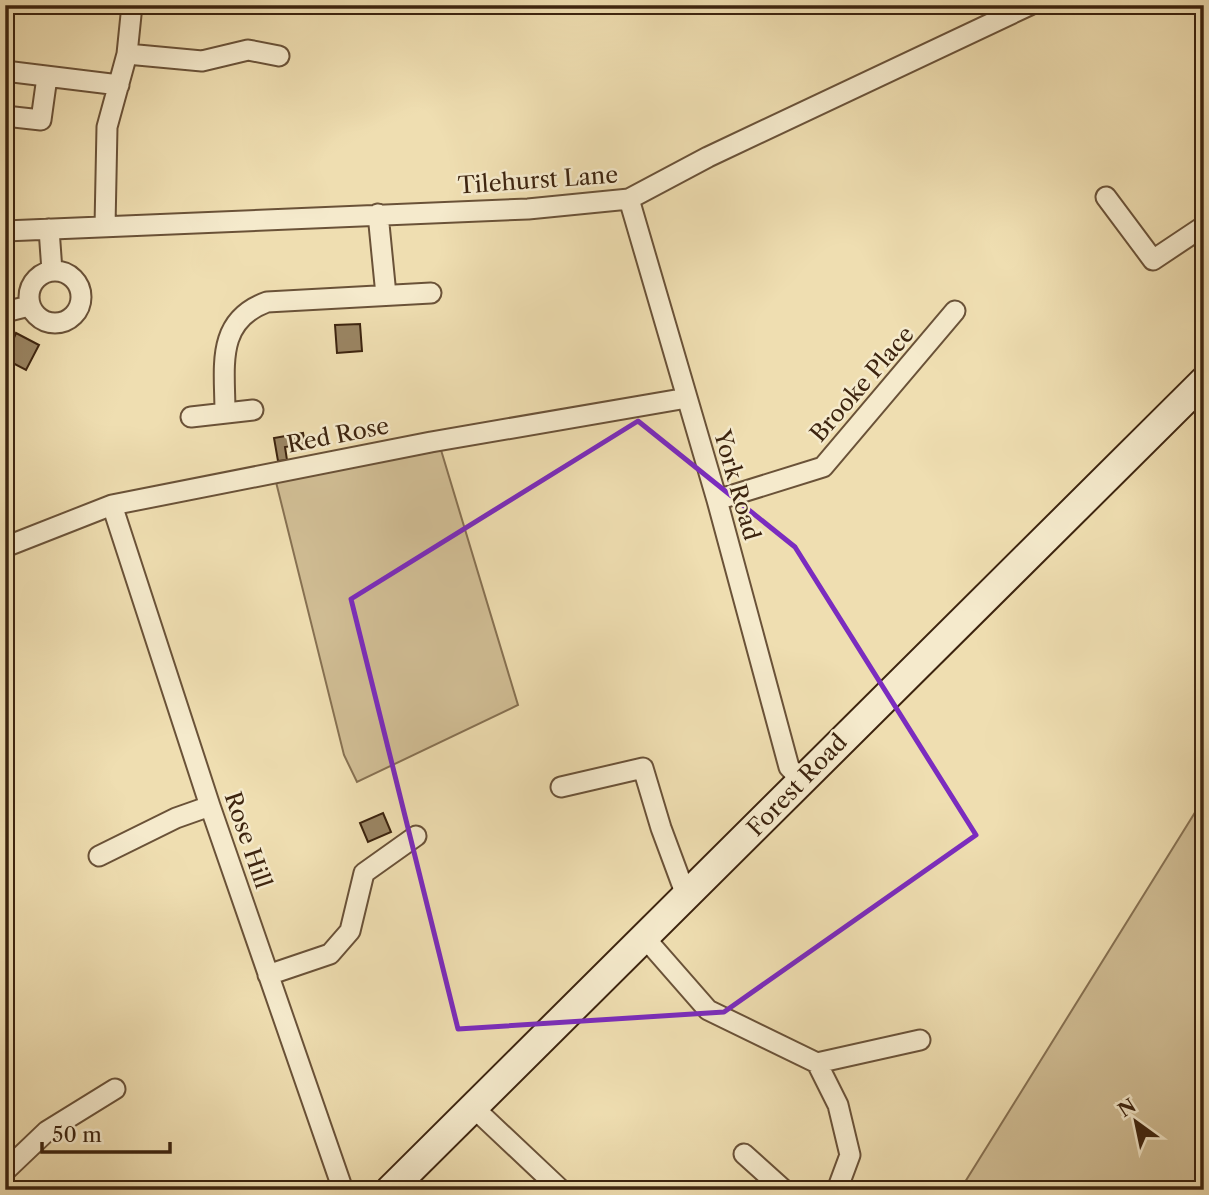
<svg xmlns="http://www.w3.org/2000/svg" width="1209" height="1195" viewBox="0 0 1209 1195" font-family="'Libre Caslon Text',serif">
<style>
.green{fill:#d1be95;stroke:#877152;stroke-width:2}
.building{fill:#9a8563;stroke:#3d240f;stroke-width:2}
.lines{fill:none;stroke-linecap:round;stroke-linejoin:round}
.street-casing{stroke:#6a5238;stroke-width:23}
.secondary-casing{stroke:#3d240f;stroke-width:32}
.street{stroke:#f5eacc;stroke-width:19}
.secondary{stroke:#f5eacc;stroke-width:28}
.marked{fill:none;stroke:#7b2cbf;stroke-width:5;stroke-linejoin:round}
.labels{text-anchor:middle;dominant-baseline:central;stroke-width:5;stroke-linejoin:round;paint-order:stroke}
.street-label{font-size:23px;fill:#3d240f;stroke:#f5eacc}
</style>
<rect width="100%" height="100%" fill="#efdeb1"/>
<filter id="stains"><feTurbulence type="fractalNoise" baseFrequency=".00286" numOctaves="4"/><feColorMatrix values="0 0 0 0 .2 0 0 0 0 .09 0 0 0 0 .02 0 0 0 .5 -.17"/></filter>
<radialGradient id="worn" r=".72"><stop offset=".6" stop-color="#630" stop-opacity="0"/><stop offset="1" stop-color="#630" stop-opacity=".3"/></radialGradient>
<!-- green -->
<path class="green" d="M441,450L518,705L357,782L344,755L276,482Z
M1204,798V1190H960Z"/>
<!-- building -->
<path class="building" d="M360,324L362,351L337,353L335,325Z
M16,333L39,345L26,370L5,359Z
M303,433L305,444L285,447L287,460L278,461L274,438Z
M383,813L391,832L368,842L360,823Z"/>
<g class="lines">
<!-- street casing -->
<g class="street-casing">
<path id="street" d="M127,54L132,5
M5,71L119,85
M5,116L41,120L47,77
M1106,197L1153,260L1204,226
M629,199L717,500L789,767L802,781
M378,214L386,295
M105,226L107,127L127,54L202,61L248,50L279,56
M49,229L52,271
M5,231L528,209L629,199L708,157L1030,5
M29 297a26 26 0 1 1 52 0a26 26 0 1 1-52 0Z
M5,312L29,306
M225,413C225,367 215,321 267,302L431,293
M191,417L253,410
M717,500L823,467L955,311
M112,505L210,806L343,1190
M5,547L112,505L431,442L687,398
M561,787L643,768L661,828L687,898
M99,856L176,818L210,806
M645,938L708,1010L817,1063L838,1105L850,1155L837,1190
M268,975L330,954L350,931L364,873L416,836
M817,1063L920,1040
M474,1108L561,1190
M744,1154L784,1190
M5,1171L47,1131L115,1089"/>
</g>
<!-- secondary casing -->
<g class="secondary-casing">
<path id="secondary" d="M390,1190L1204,381"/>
</g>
<!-- street -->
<use href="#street" class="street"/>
<!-- secondary -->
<use href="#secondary" class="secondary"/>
</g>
<!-- marked area -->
<path class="marked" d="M638,421L795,547L976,835L724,1012L458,1029L351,599Z"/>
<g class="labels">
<!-- street labels -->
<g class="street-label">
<text transform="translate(538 180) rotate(-4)">Tilehurst Lane</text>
<text transform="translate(862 384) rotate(-49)">Brooke Place</text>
<text transform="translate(338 435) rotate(-11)">Red Rose</text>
<text transform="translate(737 485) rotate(74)">York Road</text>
<text transform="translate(797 785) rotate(-46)">Forest Road</text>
<text transform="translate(248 840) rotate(71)">Rose Hill</text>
</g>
</g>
<!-- margin -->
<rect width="1209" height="1195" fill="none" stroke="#efdeb1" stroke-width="28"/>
<rect x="7" y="7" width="1195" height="1181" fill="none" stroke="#3d240f" stroke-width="3.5"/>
<rect x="14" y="14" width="1181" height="1167" fill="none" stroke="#3d240f" stroke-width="2"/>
<!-- north arrow -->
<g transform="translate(1136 1122) rotate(327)" stroke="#f5eacc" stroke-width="5" paint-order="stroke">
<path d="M0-5L12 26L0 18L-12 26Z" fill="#3d240f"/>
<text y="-10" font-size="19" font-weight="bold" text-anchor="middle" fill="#3d240f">N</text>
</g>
<!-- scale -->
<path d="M42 1142v10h128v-10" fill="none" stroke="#3d240f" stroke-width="3.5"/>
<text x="52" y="1142" font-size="21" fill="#3d240f" stroke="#f5eacc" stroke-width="5" paint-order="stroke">50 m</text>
<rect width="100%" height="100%" filter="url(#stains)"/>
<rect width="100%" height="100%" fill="url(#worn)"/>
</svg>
